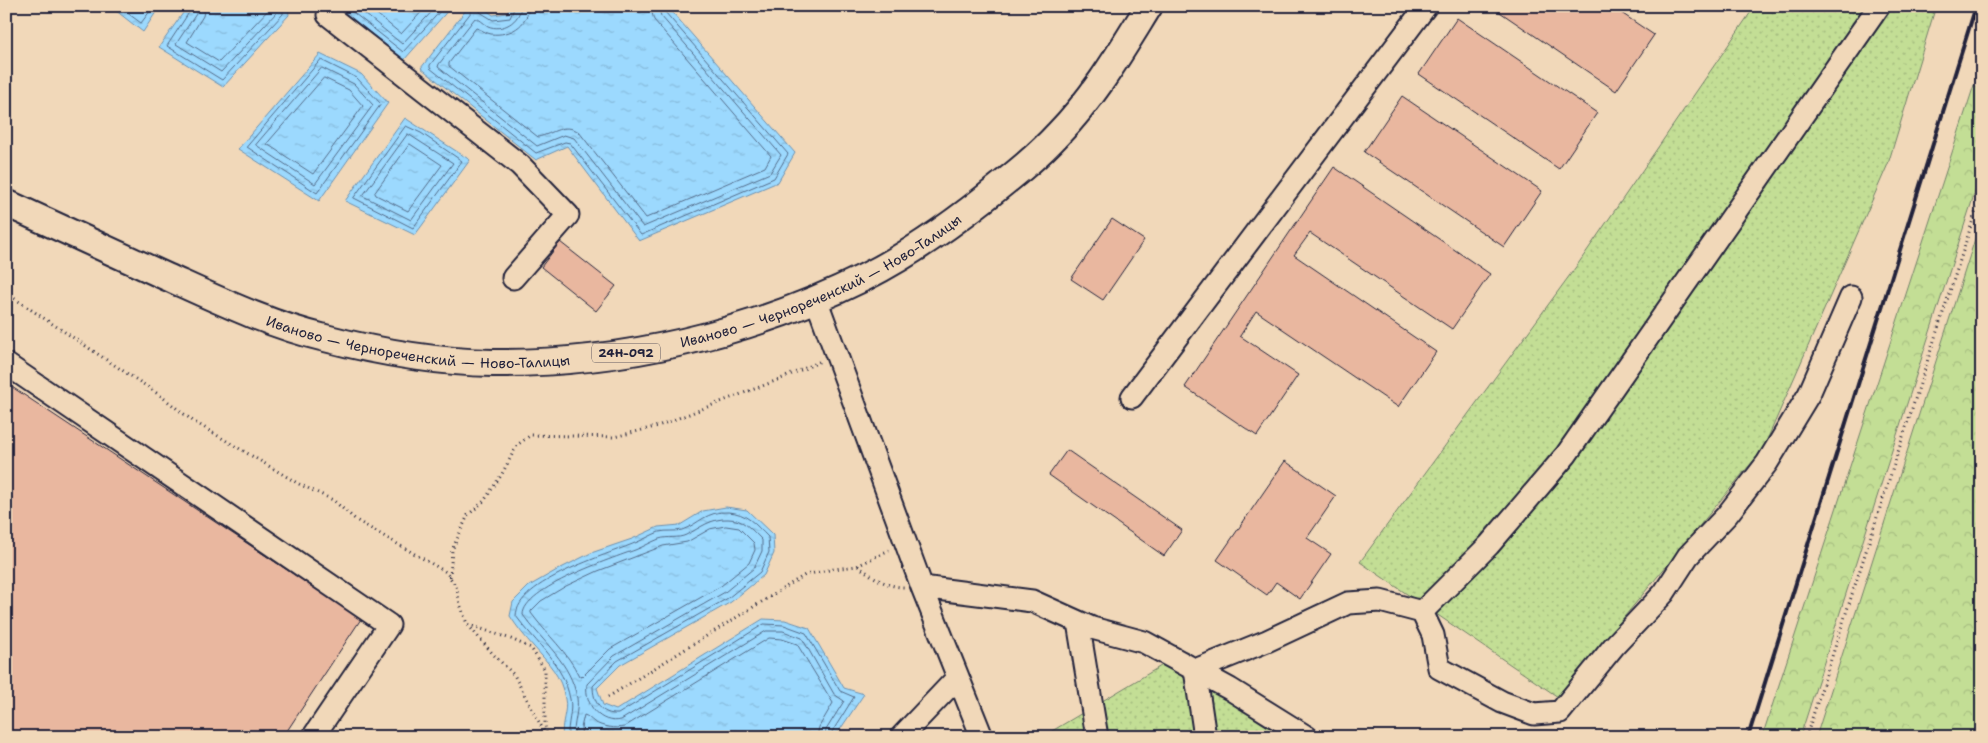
<svg xmlns="http://www.w3.org/2000/svg" width="1988" height="743" viewBox="0 0 1988 743" font-family="'Shantell Sans',sans-serif">
<style>
.forest{fill:url(#forest-crowns);stroke:#728068}
.garden{fill:url(#garden-dots);stroke:#728068}
.water{fill:url(#water-ripples);stroke:#6b90b0}
.lines{fill:none;stroke-linecap:round;stroke-linejoin:round}
.shore{stroke:#536b89;stroke-width:1}
.building{fill:#e9b79f;stroke:#22223b}
.minor-casing{stroke:#22223b;stroke-width:25}
.major-casing{stroke:#22223b;stroke-width:30}
.path{stroke:#22223b;stroke-width:3;stroke-dasharray:1 4;stroke-linecap:butt}
.minor{stroke:#f1d8b9;stroke-width:21}
.major{stroke:#f1d8b9;stroke-width:26}
.rail{stroke:#22223b;stroke-width:4}
.labels{text-anchor:middle;dominant-baseline:central;stroke-width:4.5;stroke-linejoin:round;paint-order:stroke}
.shield{fill:#f1d8b9;stroke:#605961;stroke-width:1}
.shield-label{font-size:12px;font-weight:bold;fill:#22223b}
.street-label{font-size:14px;fill:#22223b;stroke:#f1d8b9}
</style>
<defs>
<pattern id="forest-crowns" width="20" height="18" patternUnits="userSpaceOnUse" patternTransform="scale(1.25)"><rect width="20" height="18" fill="#c3de95"/><path d="M2 6a3 3 0 1 1 6 0M12 15a3 3 0 1 1 6 0" fill="none" stroke="#a7be81"/></pattern>
<pattern id="garden-dots" width="8" height="8" patternUnits="userSpaceOnUse" patternTransform="scale(1.25)"><rect width="8" height="8" fill="#c3de95"/><path d="M2 2h.1M6 6h.1" fill="none" stroke="#a7be81" stroke-width="1.8" stroke-linecap="round"/></pattern>
<pattern id="water-ripples" width="26" height="14" patternUnits="userSpaceOnUse" patternTransform="scale(1.25)"><rect width="26" height="14" fill="#9cd9fe"/><path d="M2 4q2-2 4 0t4 0M15 11q2-2 4 0t4 0" fill="none" stroke="#86badb"/></pattern>
</defs>
<rect width="100%" height="100%" fill="#f1d8b9"/>
<filter id="ink" filterUnits="userSpaceOnUse"><feTurbulence type="fractalNoise" baseFrequency=".02" numOctaves="2"/><feDisplacementMap in="SourceGraphic" scale="10" xChannelSelector="R" yChannelSelector="G"/><feConvolveMatrix kernelMatrix="1 2 1 2 8 2 1 2 1" color-interpolation-filters="sRGB"/></filter>
<g filter="url(#ink)">
<!-- forest -->
<path class="forest" d="M1974,85L1982,90V170L1800,737H1762Z
M1982,217V737H1816Z"/>
<!-- garden -->
<path class="garden" d="M1755,6H1936L1888,164L1763,449L1558,697L1360,562L1578,264Z
M1186,651L1318,737H1042Z"/>
<!-- water -->
<path class="water" d="M110,6H160L143,32Z
M188,6H288L289,15L223,87L159,47Z
M337,6H452L404,60Z
M469,6H481L493,15L507,13L511,6H667L795,153L778,182L639,241L567,146L536,160L421,68Z
M320,54L361,74L388,103L319,201L238,149Z
M405,118L470,160L415,235L345,201Z
M726,507L747,510L773,535L774,553L764,575L731,602L620,665L597,688L603,705L616,710L763,619L785,620L809,628L844,688L864,694L835,737H563C560,724 568,711 565,699C561,675 549,664 534,647C525,637 517,627 510,616L513,602L529,586L557,570L591,553L632,539L658,527L680,525L703,511Z"/>
<g class="lines">
<!-- shore -->
<path class="shore" d="M118,6L141,23L154,6
M191,6L190,11L167,46L222,80L283,14V6
M198,6L196,14L176,44L221,72L277,12V6
M205,6L203,16L187,42L219,62L269,9L270,6
M345,6L403,52L445,6
M355,6L402,44L437,6
M367,6L401,34L427,6
M473,6L472,11L430,65V68L536,153L565,142L570,143L641,235L774,178L788,154L665,12L664,6
M479,6L480,12L493,20L510,18L515,6
M521,6C520,22 502,32 488,26C483,23 480,19 475,18L439,64L438,67L537,146L564,135L574,138L643,227L770,173L781,155L661,16L658,6
M529,6C528,26 510,36 491,34C485,33 481,29 476,28L449,63V66L538,137C553,134 564,122 579,132L646,218L765,167L771,156L654,20L650,6
M321,60L357,78L381,104L317,193L247,147Z
M322,68L354,84L373,105L315,184L256,145Z
M324,78L349,90L363,106L313,174L267,144Z
M406,126L421,133L462,161L413,228L354,198Z
M408,134L453,163L411,220L363,196Z
M410,144L442,165L408,211L376,195L375,193Z
M726,526L739,528L754,543L755,550L749,563L721,586L610,649L582,677L579,676C568,652 547,635 531,613V611L541,601L566,586L598,571L663,546L687,542L710,529Z
M568,737C567,724 573,710 570,699C564,665 536,643 516,616C517,581 607,555 635,543C643,540 651,535 659,532C667,530 675,532 682,530C699,524 706,511 728,512C747,513 755,524 768,537L769,552L760,572L728,598L617,661L593,686C593,702 601,715 618,714L764,624L784,625L806,633L840,691L854,697L832,732L831,737
M574,737C573,724 579,710 577,698C571,663 543,642 523,615C523,588 613,558 635,550C643,547 651,542 659,539C668,536 678,539 686,535C700,528 711,518 728,519C744,519 751,529 762,540V551L754,568L725,592L614,656L587,684C584,704 600,725 621,720L766,631H783L802,638L834,694L844,701L826,730L825,737
M582,737L581,728L584,715C588,716 590,719 594,722C603,727 614,729 624,727L769,638L782,639L797,644L833,703L819,727L817,737"/>
</g>
<!-- building -->
<path class="building" d="M1491,6H1611L1654,35L1616,91Z
M1457,18L1597,113L1559,169L1419,74Z
M1402,96L1542,191L1504,247L1364,152Z
M1334,167L1490,274L1452,329L1310,233L1294,255L1436,352L1398,407L1256,311L1240,336L1298,375L1257,436L1185,387Z
M1112,219L1144,240L1103,300L1071,279Z
M560,242L616,286L596,311L541,267Z
M6,383L361,619L283,737H6Z
M1067,450L1182,530L1164,556L1049,475Z
M1285,461L1336,496L1307,538L1331,554L1300,599L1276,582L1267,595L1217,560Z"/>
<g class="lines">
<!-- minor casing -->
<g class="minor-casing">
<path id="minor" d="M328,15L520,165L568,215L513,278
M816,299L922,587L982,737
M6,364L389,625L313,737
M1132,397L1426,6
M922,587L1032,601L1092,628L1144,642L1230,689L1307,737
M1422,612L1433,635L1439,668L1502,702L1534,714L1560,712L1614,646L1664,593L1688,556L1727,515L1767,463L1809,394L1851,297
M1078,622L1097,737
M901,737L958,677
M1205,737L1195,670L1267,641L1348,603L1380,601L1422,612L1489,545L1566,455L1879,6"/>
</g>
<!-- major casing -->
<g class="major-casing">
<g id="major">
<path id="s1" d="M6,203C60,228 113,252 167,277C218,300 270,325 325,338C379,352 437,362 493,363C621,364 750,334 865,277C907,256 947,228 985,198C1010,178 1036,158 1058,134C1095,96 1121,51 1149,6"/>
</g>
</g>
<!-- path -->
<path class="path" d="M6,293L161,396L193,421L299,484L333,500L356,520L446,572L456,586L460,604L467,624L511,639L531,648L545,670V725L547,737
M858,566C872,576 886,587 904,587
M450,577L452,550L468,515L484,501L502,474L517,445L531,435L614,437L655,427L783,378L821,361
M468,625L493,654L514,675L546,735
M608,697L805,575L834,569L857,566L889,550
M1806,737L1982,192"/>
<!-- minor -->
<use href="#minor" class="minor"/>
<!-- major -->
<use href="#major" class="major"/>
<!-- rail -->
<path class="rail" d="M1748,737L1976,6"/>
</g>
</g>
<g class="labels">
<!-- shield labels -->
<rect class="shield" x="592" y="343.5" width="68" height="19" rx="4"/>
<g class="shield-label">
<text x="626" y="353">24Н-092</text>
</g>
<!-- street labels -->
<g class="street-label">
<text stroke="none"><textPath href="#s1" startOffset="860">Иваново — Чернореченский — Ново-Талицы</textPath></text>
<text stroke="none"><textPath href="#s1" startOffset="440">Иваново — Чернореченский — Ново-Талицы</textPath></text>
</g>
</g>
<!-- margin -->
<rect width="1988" height="743" fill="none" stroke="#f1d8b9" stroke-width="25"/>
<rect x="12" y="12" width="1963" height="718" fill="none" stroke="#22223b" stroke-width="2" filter="url(#ink)"/>
</svg>
